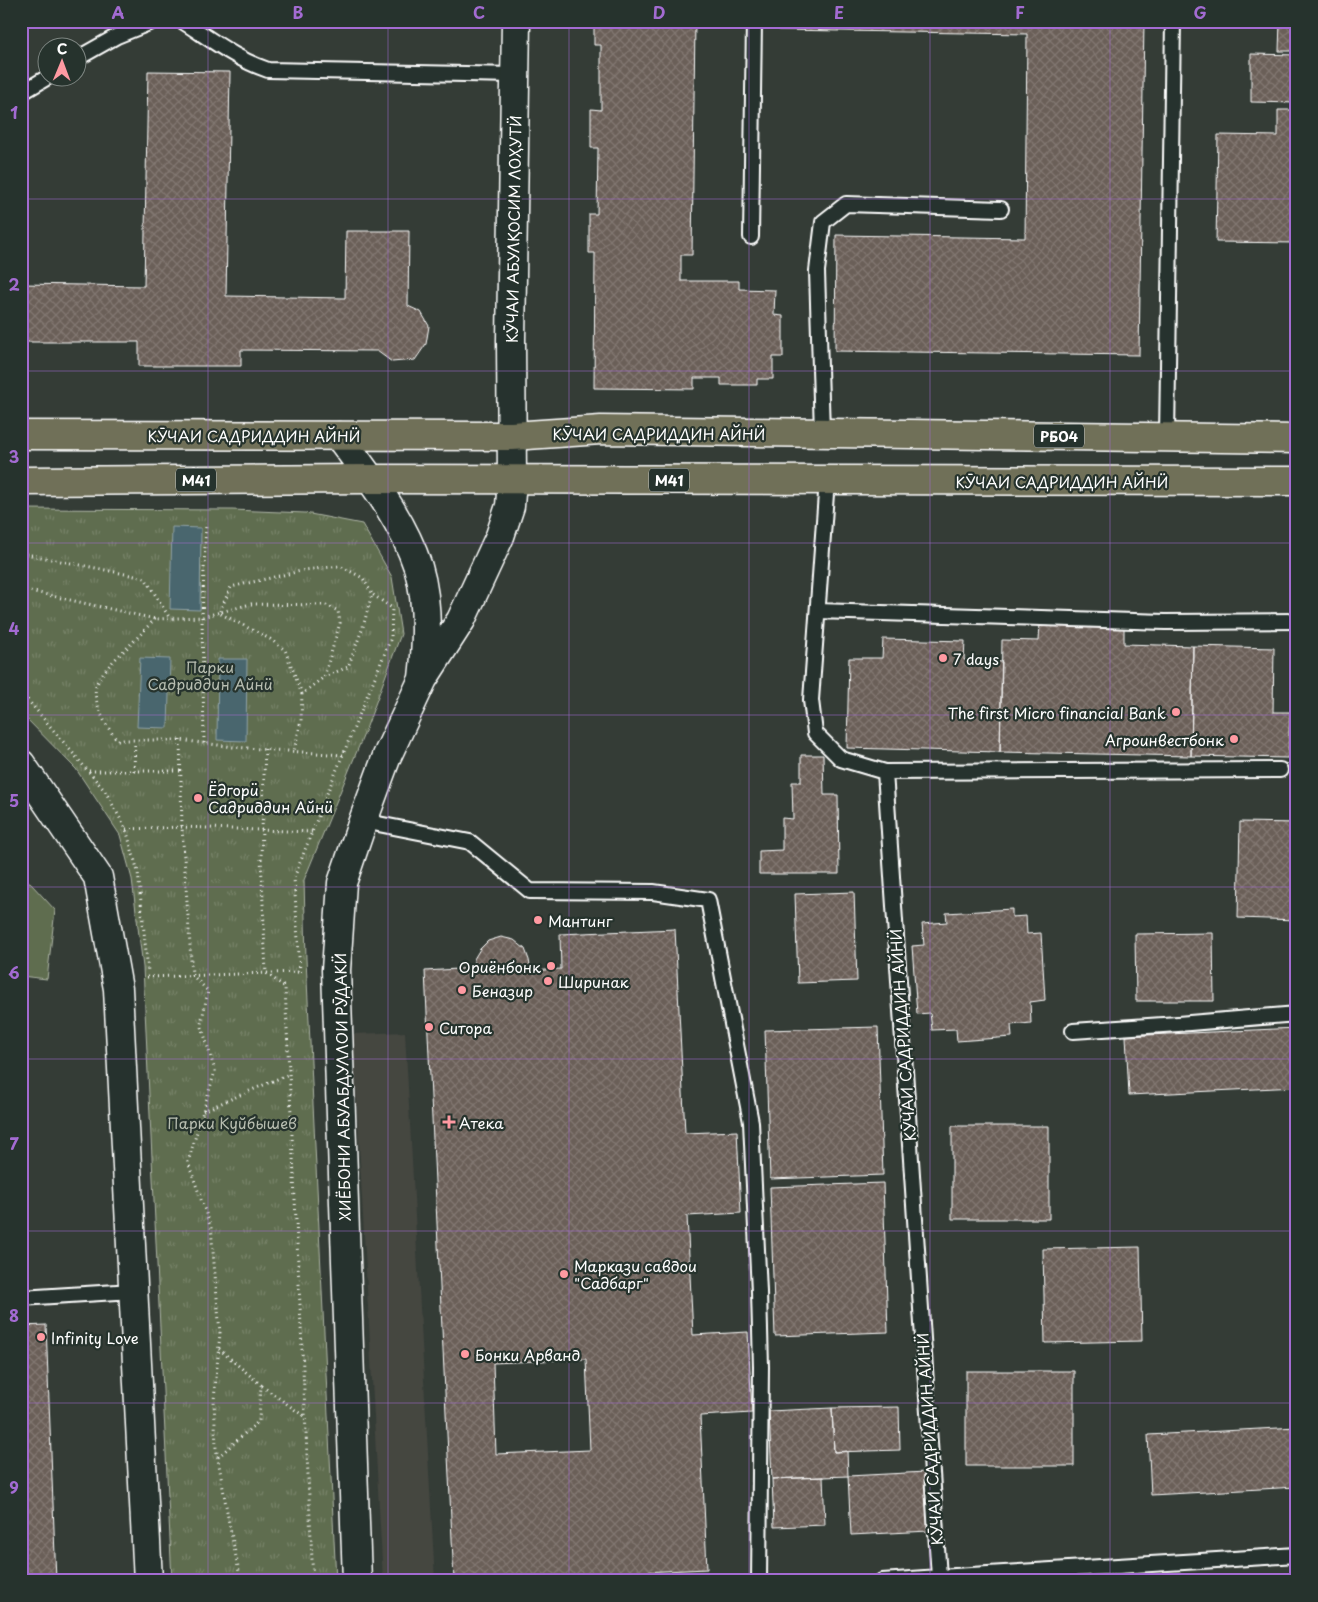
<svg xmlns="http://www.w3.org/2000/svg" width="1318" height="1602" viewBox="0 0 1318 1602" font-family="'Playpen Sans',sans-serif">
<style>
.built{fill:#444640}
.green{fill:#5f6d4f;stroke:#afb6a7}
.park{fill:url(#park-tufts);stroke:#afb6a7}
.water{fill:#48666e;stroke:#91a3a8}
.building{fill:url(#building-cross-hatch);stroke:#fff;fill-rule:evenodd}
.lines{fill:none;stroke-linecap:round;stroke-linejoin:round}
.lane-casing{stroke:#fff;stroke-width:18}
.street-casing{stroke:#fff;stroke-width:31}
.secondary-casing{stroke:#fff;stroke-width:31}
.highway-casing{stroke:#fff;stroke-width:31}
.path{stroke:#fff;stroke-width:3;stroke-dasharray:1 4;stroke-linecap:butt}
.lane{stroke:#26332d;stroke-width:14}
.street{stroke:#26332d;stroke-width:28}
.secondary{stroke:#26332d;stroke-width:28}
.highway{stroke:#706f59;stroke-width:28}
.grid{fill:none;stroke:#a36bd2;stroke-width:1;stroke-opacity:0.55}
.poi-dot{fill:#ff9aa2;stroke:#26332d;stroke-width:2}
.labels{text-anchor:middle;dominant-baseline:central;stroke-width:4.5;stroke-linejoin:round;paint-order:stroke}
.shield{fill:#26332d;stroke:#bec2c0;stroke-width:1}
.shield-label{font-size:14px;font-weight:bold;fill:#fff}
.street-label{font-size:15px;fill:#fff;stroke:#26332d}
.poi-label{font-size:15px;fill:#fff;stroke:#26332d;text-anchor:start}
.park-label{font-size:15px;fill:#b7bdb0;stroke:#26332d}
.neatline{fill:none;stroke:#a36bd2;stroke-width:2}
.grid-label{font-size:16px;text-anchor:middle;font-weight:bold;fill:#a36bd2}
</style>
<defs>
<pattern id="park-tufts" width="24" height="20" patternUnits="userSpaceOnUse" patternTransform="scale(1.25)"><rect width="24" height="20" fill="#5f6d4f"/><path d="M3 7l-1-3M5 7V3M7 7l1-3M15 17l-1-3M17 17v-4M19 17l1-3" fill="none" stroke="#778369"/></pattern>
<pattern id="building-cross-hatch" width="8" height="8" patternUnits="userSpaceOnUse" patternTransform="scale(1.25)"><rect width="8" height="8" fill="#6b5f58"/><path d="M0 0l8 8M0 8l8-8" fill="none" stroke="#817771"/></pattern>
</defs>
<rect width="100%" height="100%" fill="#343c36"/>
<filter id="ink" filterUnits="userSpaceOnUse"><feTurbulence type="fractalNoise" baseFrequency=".02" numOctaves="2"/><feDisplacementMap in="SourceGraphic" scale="10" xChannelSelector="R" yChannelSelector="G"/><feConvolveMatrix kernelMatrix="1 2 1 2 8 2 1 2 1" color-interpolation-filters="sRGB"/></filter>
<g filter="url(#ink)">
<!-- built -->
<path class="built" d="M405,1032L435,1581H383L353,1034Z"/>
<!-- green -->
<path class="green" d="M21,873L55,910L47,979L21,976Z"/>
<!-- park -->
<path class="park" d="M21,509L232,510L305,513L362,524L392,577L401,634L366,729L304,880L306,959L336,1581H172L143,967L132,879L120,835L76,769L21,713Z"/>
<!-- water -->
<path class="water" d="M172,527L201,528L200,610L170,609Z
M140,658L170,659L168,728L137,727Z
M218,659H247L246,741L217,740Z"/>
<!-- building -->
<path class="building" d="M594,21H695L692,255H681V281H739V289L775,290L774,315L783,316V357H773V379H757V385H721V378H694V389L594,388L595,253H589V214H597L598,148H591V109L601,110V45H594Z
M779,21H1144L1139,355L835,351L836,235L1025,238L1027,34L779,30Z
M1280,21H1297V51H1279Z
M1251,54L1297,55V103L1251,102Z
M148,71L230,72L226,296L345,298L346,231H409L408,306L421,312L429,326L426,344L415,360L392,362L377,351L241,350V366H139V342H21V284L144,286Z
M1278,110H1297V243L1216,242L1218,135L1278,136Z
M1040,622L1124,624V644L1193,646L1191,756L1000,752L1002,640L1039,641Z
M883,639L965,641L964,660L1002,662L1000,752L847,748L849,658H882Z
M1193,646L1274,648L1273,712H1290L1288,758L1191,756Z
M801,755H823L824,795H838L839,874H759V851L782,850V818L793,819L792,782H801Z
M1240,822L1297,823V920L1238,918Z
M854,892L857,981L798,983L795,894Z
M1012,909V917L1026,916L1027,934L1041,933L1045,1000L1030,1002L1031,1023L1011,1025L1012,1037L957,1041L956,1029L932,1030L930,1013L917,1014L912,946L924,945L922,924L947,922L946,913Z
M675,929L685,1133L737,1131L741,1213L687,1216L693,1335L748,1332L752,1413L700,1416L707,1569L454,1581L425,971L475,968L474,959L480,949L488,941L501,937L514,940L525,949L529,960L531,971L561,969L560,934ZM586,1359L590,1450L496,1454L493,1363Z
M1213,933L1214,1001H1136L1135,934Z
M878,1027L883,1175L770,1179L765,1030Z
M1297,1028V1087L1129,1095L1126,1036Z
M952,1126H1049V1219H952Z
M21,1145L26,1200H21Z
M883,1183L888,1332L775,1336L770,1187Z
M1140,1247L1142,1341L1045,1343L1043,1249Z
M46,1325L56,1581H21V1326Z
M966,1371H1074V1466H966Z
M899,1407L900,1450L834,1452L832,1408Z
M832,1408L834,1452L847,1451L848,1476L772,1479L769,1411Z
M1297,1427V1487L1151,1495L1148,1435Z
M926,1472L929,1531L851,1535L848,1476Z
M823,1477L825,1525L774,1527L772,1479Z"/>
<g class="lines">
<!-- lane casing -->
<g class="lane-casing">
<path id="lane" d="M182,21C209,38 237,60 268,70L515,75
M78,58L117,36L154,21
M21,93L48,77
M751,237L754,21
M822,432L817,271L823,222L846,204L1001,209
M1167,437L1173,21
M827,480L811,700L815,733L841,759L885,772L939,1577L882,1581
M818,611L1165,622L1297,621
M885,772L1280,770
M363,821L470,842L530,891L653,892L708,900L751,1122L759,1292L761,1367L759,1581
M1073,1031L1178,1024L1297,1014
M21,1298L133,1291
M939,1577L1297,1555"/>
</g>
<!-- street casing -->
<g class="street-casing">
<path id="street" d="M339,436C369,477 402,518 418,567C428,600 427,643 423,678
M21,764L98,877L118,989L148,1581
M357,1581L336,970L342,883L363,821L387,756L423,679L461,620L500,536L510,506L512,480"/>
</g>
<!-- secondary casing -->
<g class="secondary-casing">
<path id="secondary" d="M512,480L511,340L516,21"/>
</g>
<!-- highway casing -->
<g class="highway-casing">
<path id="highway" d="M21,435L512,436L601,430L1297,439
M21,481L370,479L1297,481"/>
</g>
<!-- path -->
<path class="path" d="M21,553L145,578L169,617
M21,589L155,619L202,617L251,604L326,605L338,611L340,623L324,677L302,694L301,721L294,751
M155,619C148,626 141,634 133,642C121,654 105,667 97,683C90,699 107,728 117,740H180L233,747L343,755
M21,687L24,694
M21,692L105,791L126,829L138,872L148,971
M302,694L285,650L270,639L219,613L231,587L305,570L340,566L363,578L372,594L363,627L348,667L324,677
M180,740L182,827L192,975L208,991L201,1024L215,1071L188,1162L211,1228L220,1333L214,1400L216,1447L229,1523L241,1581
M204,743L202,617L206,523
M265,749L261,857L266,973L285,987L313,1581
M89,771H181
M134,771L135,741
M126,829L182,827L312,832
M300,972L294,878L328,791L391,638L392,608L372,594
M147,977L301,972
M203,1111L289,1074
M262,1386L305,1417
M218,1457L259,1421L261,1385L219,1349"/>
<!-- lane -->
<use href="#lane" class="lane"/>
<!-- street -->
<use href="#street" class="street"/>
<!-- secondary -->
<use href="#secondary" class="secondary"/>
<!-- highway -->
<use href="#highway" class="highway"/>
</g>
</g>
<!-- grid -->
<path class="grid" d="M208,21V1581M388,21V1581M569,21V1581M749,21V1581M930,21V1581M1110,21V1581M21,199H1297M21,371H1297M21,543H1297M21,715H1297M21,887H1297M21,1059H1297M21,1231H1297M21,1403H1297"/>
<!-- markers -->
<g class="poi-dot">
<circle cx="943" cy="658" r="5"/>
<circle cx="1176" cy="712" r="5"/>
<circle cx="1234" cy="739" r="5"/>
<circle cx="198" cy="798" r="5"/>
<circle cx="538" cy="920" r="5"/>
<circle cx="551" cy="966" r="5"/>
<circle cx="548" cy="981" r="5"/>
<circle cx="462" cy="990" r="5"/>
<circle cx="429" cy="1027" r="5"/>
<path d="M446.5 1114.5h5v5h5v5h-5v5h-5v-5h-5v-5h5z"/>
<circle cx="564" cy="1274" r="5"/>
<circle cx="41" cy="1337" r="5"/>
<circle cx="465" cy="1354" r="5"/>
</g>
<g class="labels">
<!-- shield labels -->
<g class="shield">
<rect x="1034" y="424.5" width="50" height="23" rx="4"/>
<rect x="176" y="468.5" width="40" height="23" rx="4"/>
<rect x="649" y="468.5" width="40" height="23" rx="4"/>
</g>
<g class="shield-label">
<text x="1059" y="436">РБ04</text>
<text x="196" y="480">M41</text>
<text x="669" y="480">M41</text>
</g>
<!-- street labels -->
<g class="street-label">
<text transform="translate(513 229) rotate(-89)">КӮЧАИ АБУЛҚОСИМ ЛОҲУТӢ</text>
<text x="659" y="433">КӮЧАИ САДРИДДИН АЙНӢ</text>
<text x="254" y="435">КӮЧАИ САДРИДДИН АЙНӢ</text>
<text x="1062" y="481">КӮЧАИ САДРИДДИН АЙНӢ</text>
<text transform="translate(902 1035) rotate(-94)">КӮЧАИ САДРИДДИН АЙНӢ</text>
<text transform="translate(342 1087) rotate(-91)">ХИЁБОНИ АБУАБДУЛЛОИ РӮДАКӢ</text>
<text transform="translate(929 1439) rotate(-94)">КӮЧАИ САДРИДДИН АЙНӢ</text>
</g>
<!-- poi labels -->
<g class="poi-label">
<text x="953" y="658">7 days</text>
<text x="1166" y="712" text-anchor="end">The first Micro financial Bank</text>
<text x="1224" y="739" text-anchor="end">Агроинвестбонк</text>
<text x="208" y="789">Ёдгорӣ<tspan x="208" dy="17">Садриддин Айнӣ</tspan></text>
<text x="548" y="920">Мантинг</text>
<text x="541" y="966" text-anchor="end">Ориёнбонк</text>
<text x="558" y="981">Ширинак</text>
<text x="472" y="990">Беназир</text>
<text x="439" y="1027">Ситора</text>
<text x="459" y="1122">Атека</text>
<text x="574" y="1265">Маркази савдои<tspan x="574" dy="17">"Садбарг"</tspan></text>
<text x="51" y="1337">Infinity Love</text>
<text x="475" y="1354">Бонки Арванд</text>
</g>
<!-- park labels -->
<g class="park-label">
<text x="210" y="666">Парки<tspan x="210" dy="17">Садриддин Айнӣ</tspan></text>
<text x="232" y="1122">Парки Куйбышев</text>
</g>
</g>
<!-- margin -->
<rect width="1318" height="1602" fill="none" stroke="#26332d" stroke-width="55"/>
<!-- north arrow -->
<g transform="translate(62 62) rotate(1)"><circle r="24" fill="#26332d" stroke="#7d8581"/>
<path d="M0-4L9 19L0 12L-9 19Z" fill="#ff9aa2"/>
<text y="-8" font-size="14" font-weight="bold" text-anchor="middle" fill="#ffffff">С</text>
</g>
<rect x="28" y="28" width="1262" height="1546" class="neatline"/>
<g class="grid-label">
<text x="118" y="19">A</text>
<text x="298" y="19">B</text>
<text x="479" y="19">C</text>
<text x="659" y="19">D</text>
<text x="839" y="19">E</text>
<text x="1020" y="19">F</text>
<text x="1200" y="19">G</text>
<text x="14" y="119">1</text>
<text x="14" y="291">2</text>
<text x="14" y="463">3</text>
<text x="14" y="635">4</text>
<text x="14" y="807">5</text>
<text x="14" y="979">6</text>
<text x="14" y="1150">7</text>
<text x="14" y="1322">8</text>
<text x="14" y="1494">9</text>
</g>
</svg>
